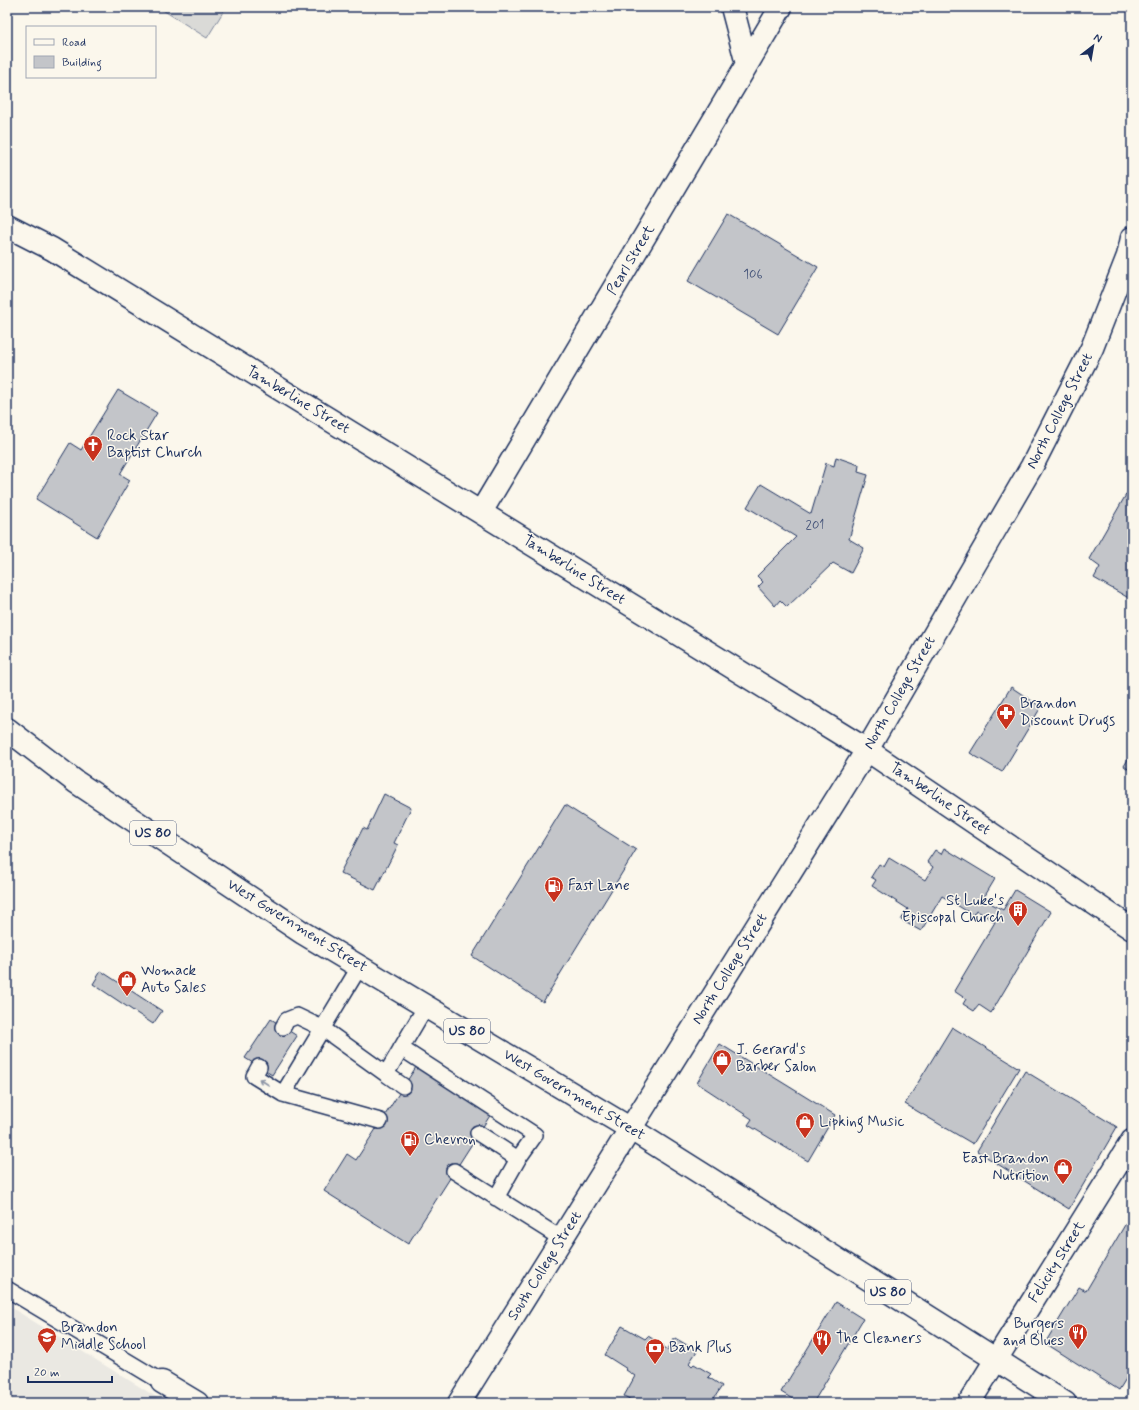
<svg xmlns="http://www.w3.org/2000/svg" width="1139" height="1410" viewBox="0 0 1139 1410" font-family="Mynerve,sans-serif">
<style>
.built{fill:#eae8e2}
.green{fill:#dadad7;stroke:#7a849a}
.building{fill:#c3c5c9;stroke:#1b2f5e}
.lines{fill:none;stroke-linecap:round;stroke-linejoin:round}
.service-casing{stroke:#1b2f5e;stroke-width:18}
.minor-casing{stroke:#1b2f5e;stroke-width:25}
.secondary-casing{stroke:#1b2f5e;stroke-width:25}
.primary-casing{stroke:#1b2f5e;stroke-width:25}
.service{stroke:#fbf7ec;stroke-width:15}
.minor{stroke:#fbf7ec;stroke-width:22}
.secondary{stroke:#fbf7ec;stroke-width:22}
.primary{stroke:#fbf7ec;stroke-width:22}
.oneway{stroke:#8b93a5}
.labels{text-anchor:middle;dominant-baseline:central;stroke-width:3;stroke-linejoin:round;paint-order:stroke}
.number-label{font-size:13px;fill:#455479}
.shield{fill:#fbf7ec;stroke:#5e6b89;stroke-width:1}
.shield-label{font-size:14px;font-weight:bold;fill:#1b2f5e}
.street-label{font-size:15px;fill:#1b2f5e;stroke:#fbf7ec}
.poi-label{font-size:15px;fill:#1b2f5e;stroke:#fbf7ec;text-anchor:start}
</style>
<rect width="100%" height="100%" fill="#fbf7ec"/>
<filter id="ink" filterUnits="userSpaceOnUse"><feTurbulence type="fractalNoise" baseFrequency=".025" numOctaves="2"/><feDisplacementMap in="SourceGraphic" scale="8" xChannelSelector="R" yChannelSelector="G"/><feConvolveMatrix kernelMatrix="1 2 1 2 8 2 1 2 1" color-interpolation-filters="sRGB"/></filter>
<g filter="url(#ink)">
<!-- built -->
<path class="built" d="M7,1305L166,1403H7Z"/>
<!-- green -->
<path class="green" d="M158,7H226L207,38Z"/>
<!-- building -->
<path class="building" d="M728,214L818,267L778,334L688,281Z
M118,390L157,413L120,474L130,480L97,537L36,499L70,443L81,450Z
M836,457L859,465L858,472L868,475L849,539L864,548L851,573L833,563L787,607L780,600L775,606L758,587L763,582L757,576L796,537L747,507L761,484L811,514L826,463L834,466Z
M1127,493L1132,496V600L1094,578L1100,567L1089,559Z
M1011,687L1041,707L1002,772L970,753Z
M1132,753V772L1124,766Z
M384,794L411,808L394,843L398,845L375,890L340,873L363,828L367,830Z
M565,805L636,850L543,1002L472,956Z
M944,848L995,879L983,899L1003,910L1015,890L1051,912L991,1013L979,1005L974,1011L963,1004L966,999L954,991L995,922L976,910L973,915L942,896L921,931L901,920L908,909L872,886L876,880L871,877L879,864L884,867L889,858L925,880L933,867L927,862L935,850L941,854Z
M101,971L162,1011L153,1024L93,984Z
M271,1019L297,1036L272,1075L245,1058Z
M952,1027L1019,1068L973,1144L905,1104Z
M720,1044L835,1115L808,1161L748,1125L752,1119L697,1083Z
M416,1067L491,1114L408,1244L324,1191L347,1154L356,1160Z
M1025,1071L1117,1127L1069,1209L977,1151Z
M1132,1213V1369L1119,1390L1045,1343L1079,1287L1086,1291Z
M836,1302L863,1319L813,1403H799L781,1392Z
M622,1326L645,1339L648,1336L664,1346L663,1347L667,1350L675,1338L697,1351L689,1363L692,1366L694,1364L711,1374L708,1377L722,1386L711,1403H631L633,1401L624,1396L635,1376L626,1370L627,1369L605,1355Z"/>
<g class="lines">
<!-- service casing -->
<g class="service-casing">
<path id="service" d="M360,966L283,1094L380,1121
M283,1027L287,1020L297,1016L322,1028L386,1074
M401,1048L535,1135L518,1159
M259,1067L254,1076L283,1094
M403,1086L386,1074L426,1006
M478,1133L518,1159L496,1198
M454,1171L562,1239
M7,1289L162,1382"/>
</g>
<!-- minor casing -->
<g class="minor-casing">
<path id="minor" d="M732,7L747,64
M7,226L52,249L867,750L1132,929
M481,512L781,7
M162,1382L197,1403
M969,1403L1132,1141"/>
</g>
<!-- secondary casing -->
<g class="secondary-casing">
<path id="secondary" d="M459,1403L867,750L1032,466L1092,348L1128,256L1132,238"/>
</g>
<!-- primary casing -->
<g class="primary-casing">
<path id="primary" d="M7,729L76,782L303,933L631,1129L1065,1403"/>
</g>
<!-- service -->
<use href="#service" class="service"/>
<!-- minor -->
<use href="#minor" class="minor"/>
<!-- secondary -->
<use href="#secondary" class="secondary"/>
<!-- primary -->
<use href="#primary" class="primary"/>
</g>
<!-- one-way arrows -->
<defs><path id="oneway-shaft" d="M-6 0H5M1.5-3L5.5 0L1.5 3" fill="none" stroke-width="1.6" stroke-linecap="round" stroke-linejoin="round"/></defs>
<use class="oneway" href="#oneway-shaft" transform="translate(264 1082) rotate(-147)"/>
</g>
<!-- icons -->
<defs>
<g id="church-pin" transform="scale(1)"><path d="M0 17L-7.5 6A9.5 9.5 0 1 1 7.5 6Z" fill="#c8321e" stroke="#fbf7ec"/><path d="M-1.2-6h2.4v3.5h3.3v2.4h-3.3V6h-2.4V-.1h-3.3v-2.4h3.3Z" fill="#fff"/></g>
<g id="pharmacy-pin" transform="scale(1)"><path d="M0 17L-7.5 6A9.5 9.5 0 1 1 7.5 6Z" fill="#c8321e" stroke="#fbf7ec"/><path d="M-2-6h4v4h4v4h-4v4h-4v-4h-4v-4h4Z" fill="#fff"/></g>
<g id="fuel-pin" transform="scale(1)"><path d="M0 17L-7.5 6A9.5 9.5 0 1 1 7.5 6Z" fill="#c8321e" stroke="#fbf7ec"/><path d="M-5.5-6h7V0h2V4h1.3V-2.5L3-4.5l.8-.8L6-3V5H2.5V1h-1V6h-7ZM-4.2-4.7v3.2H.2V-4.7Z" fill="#fff"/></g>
<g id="building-pin" transform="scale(1)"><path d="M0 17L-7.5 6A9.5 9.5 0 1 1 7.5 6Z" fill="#c8321e" stroke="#fbf7ec"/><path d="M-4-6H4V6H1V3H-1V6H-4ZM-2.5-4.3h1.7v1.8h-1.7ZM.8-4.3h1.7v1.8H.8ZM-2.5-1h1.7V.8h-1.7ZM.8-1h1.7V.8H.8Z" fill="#fff"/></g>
<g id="shop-pin" transform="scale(1)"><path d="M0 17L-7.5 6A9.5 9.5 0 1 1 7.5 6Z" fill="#c8321e" stroke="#fbf7ec"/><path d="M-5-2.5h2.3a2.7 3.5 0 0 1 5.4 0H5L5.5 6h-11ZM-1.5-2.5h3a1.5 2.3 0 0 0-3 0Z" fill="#fff"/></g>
<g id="restaurant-pin" transform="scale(1)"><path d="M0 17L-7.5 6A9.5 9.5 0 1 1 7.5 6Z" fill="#c8321e" stroke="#fbf7ec"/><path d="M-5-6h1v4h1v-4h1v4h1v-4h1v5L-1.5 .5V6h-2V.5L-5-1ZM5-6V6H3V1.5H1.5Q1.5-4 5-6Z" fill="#fff"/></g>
<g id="school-pin" transform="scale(1)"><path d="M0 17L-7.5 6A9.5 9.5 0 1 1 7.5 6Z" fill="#c8321e" stroke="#fbf7ec"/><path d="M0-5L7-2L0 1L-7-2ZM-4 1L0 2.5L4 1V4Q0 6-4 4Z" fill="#fff"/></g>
<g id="bank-pin" transform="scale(1)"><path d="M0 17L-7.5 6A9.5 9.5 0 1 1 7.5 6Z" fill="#c8321e" stroke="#fbf7ec"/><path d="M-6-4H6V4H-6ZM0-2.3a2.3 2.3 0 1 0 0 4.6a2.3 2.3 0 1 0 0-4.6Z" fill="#fff"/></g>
</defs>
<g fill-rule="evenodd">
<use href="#church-pin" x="93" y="445"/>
<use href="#pharmacy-pin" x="1006" y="713"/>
<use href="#fuel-pin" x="554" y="886"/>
<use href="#building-pin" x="1018" y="910"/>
<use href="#shop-pin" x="127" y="980"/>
<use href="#shop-pin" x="722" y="1059"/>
<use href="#shop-pin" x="805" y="1122"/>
<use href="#fuel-pin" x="410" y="1140"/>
<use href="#shop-pin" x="1063" y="1168"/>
<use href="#restaurant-pin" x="1078" y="1333"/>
<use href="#school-pin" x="47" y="1337"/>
<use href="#restaurant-pin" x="822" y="1339"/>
<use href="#bank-pin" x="655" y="1348"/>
</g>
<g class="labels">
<!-- number labels -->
<g class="number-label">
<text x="753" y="274">106</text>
<text x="815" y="525">201</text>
</g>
<!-- shield labels -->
<g class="shield">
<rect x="130" y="821" width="46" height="24" rx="3"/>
<rect x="444" y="1019" width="46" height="24" rx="3"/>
<rect x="865" y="1280" width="46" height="24" rx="3"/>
</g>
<g class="shield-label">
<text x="153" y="833">US 80</text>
<text x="467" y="1031">US 80</text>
<text x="888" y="1292">US 80</text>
</g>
<!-- street labels -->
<g class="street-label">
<text transform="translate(631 260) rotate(-59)">Pearl Street</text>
<text transform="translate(298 400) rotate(31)">Tamberline Street</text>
<text transform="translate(1060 411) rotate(-63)">North College Street</text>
<text transform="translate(574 570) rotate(32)">Tamberline Street</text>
<text transform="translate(900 693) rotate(-60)">North College Street</text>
<text transform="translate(940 799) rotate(34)">Tamberline Street</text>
<text transform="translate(297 926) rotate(32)">West Government Street</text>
<text transform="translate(730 969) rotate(-58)">North College Street</text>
<text transform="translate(574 1095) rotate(31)">West Government Street</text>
<text transform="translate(1057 1262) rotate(-58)">Felicity Street</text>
<text transform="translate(545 1266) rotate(-58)">South College Street</text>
</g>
<!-- poi labels -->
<g class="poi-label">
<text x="107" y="436">Rock Star<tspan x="107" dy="17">Baptist Church</tspan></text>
<text x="1020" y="704">Brandon<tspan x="1020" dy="17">Discount Drugs</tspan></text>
<text x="568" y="886">Fast Lane</text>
<text x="1004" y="901" text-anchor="end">St Luke's<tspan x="1004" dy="17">Episcopal Church</tspan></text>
<text x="141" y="971">Womack<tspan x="141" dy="17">Auto Sales</tspan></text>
<text x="736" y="1050">J. Gerard's<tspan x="736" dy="17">Barber Salon</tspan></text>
<text x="819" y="1122">Lipking Music</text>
<text x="424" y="1140">Chevron</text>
<text x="1049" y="1159" text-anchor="end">East Brandon<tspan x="1049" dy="17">Nutrition</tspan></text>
<text x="1064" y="1324" text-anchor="end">Burgers<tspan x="1064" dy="17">and Blues</tspan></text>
<text x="61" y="1328">Brandon<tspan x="61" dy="17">Middle School</tspan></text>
<text x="836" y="1339">The Cleaners</text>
<text x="669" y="1348">Bank Plus</text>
</g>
</g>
<!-- margin -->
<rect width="1139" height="1410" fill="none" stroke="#fbf7ec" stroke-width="24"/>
<rect x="12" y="12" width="1115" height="1386" fill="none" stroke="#1b2f5e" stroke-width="1.5" filter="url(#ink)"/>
<!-- legend -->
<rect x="26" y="26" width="130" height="52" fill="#fbf7ec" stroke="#a1a7b3"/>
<rect x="34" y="39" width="20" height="6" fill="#fbf7ec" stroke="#a1a7b3"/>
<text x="62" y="46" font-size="12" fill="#1b2f5e">Road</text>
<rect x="34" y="56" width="20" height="12" fill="#c3c5c9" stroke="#a1a7b3"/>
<text x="62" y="66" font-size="12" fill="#1b2f5e">Building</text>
<!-- north arrow -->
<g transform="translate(1093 46) rotate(31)" stroke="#fbf7ec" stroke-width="3" paint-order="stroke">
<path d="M0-3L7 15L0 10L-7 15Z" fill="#1b2f5e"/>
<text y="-6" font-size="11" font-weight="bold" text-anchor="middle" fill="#1b2f5e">N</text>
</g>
<!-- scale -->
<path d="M28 1376v6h84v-6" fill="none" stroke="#1b2f5e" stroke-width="2"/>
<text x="34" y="1376" font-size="12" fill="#1b2f5e" stroke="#fbf7ec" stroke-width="3" paint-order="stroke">20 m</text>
</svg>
